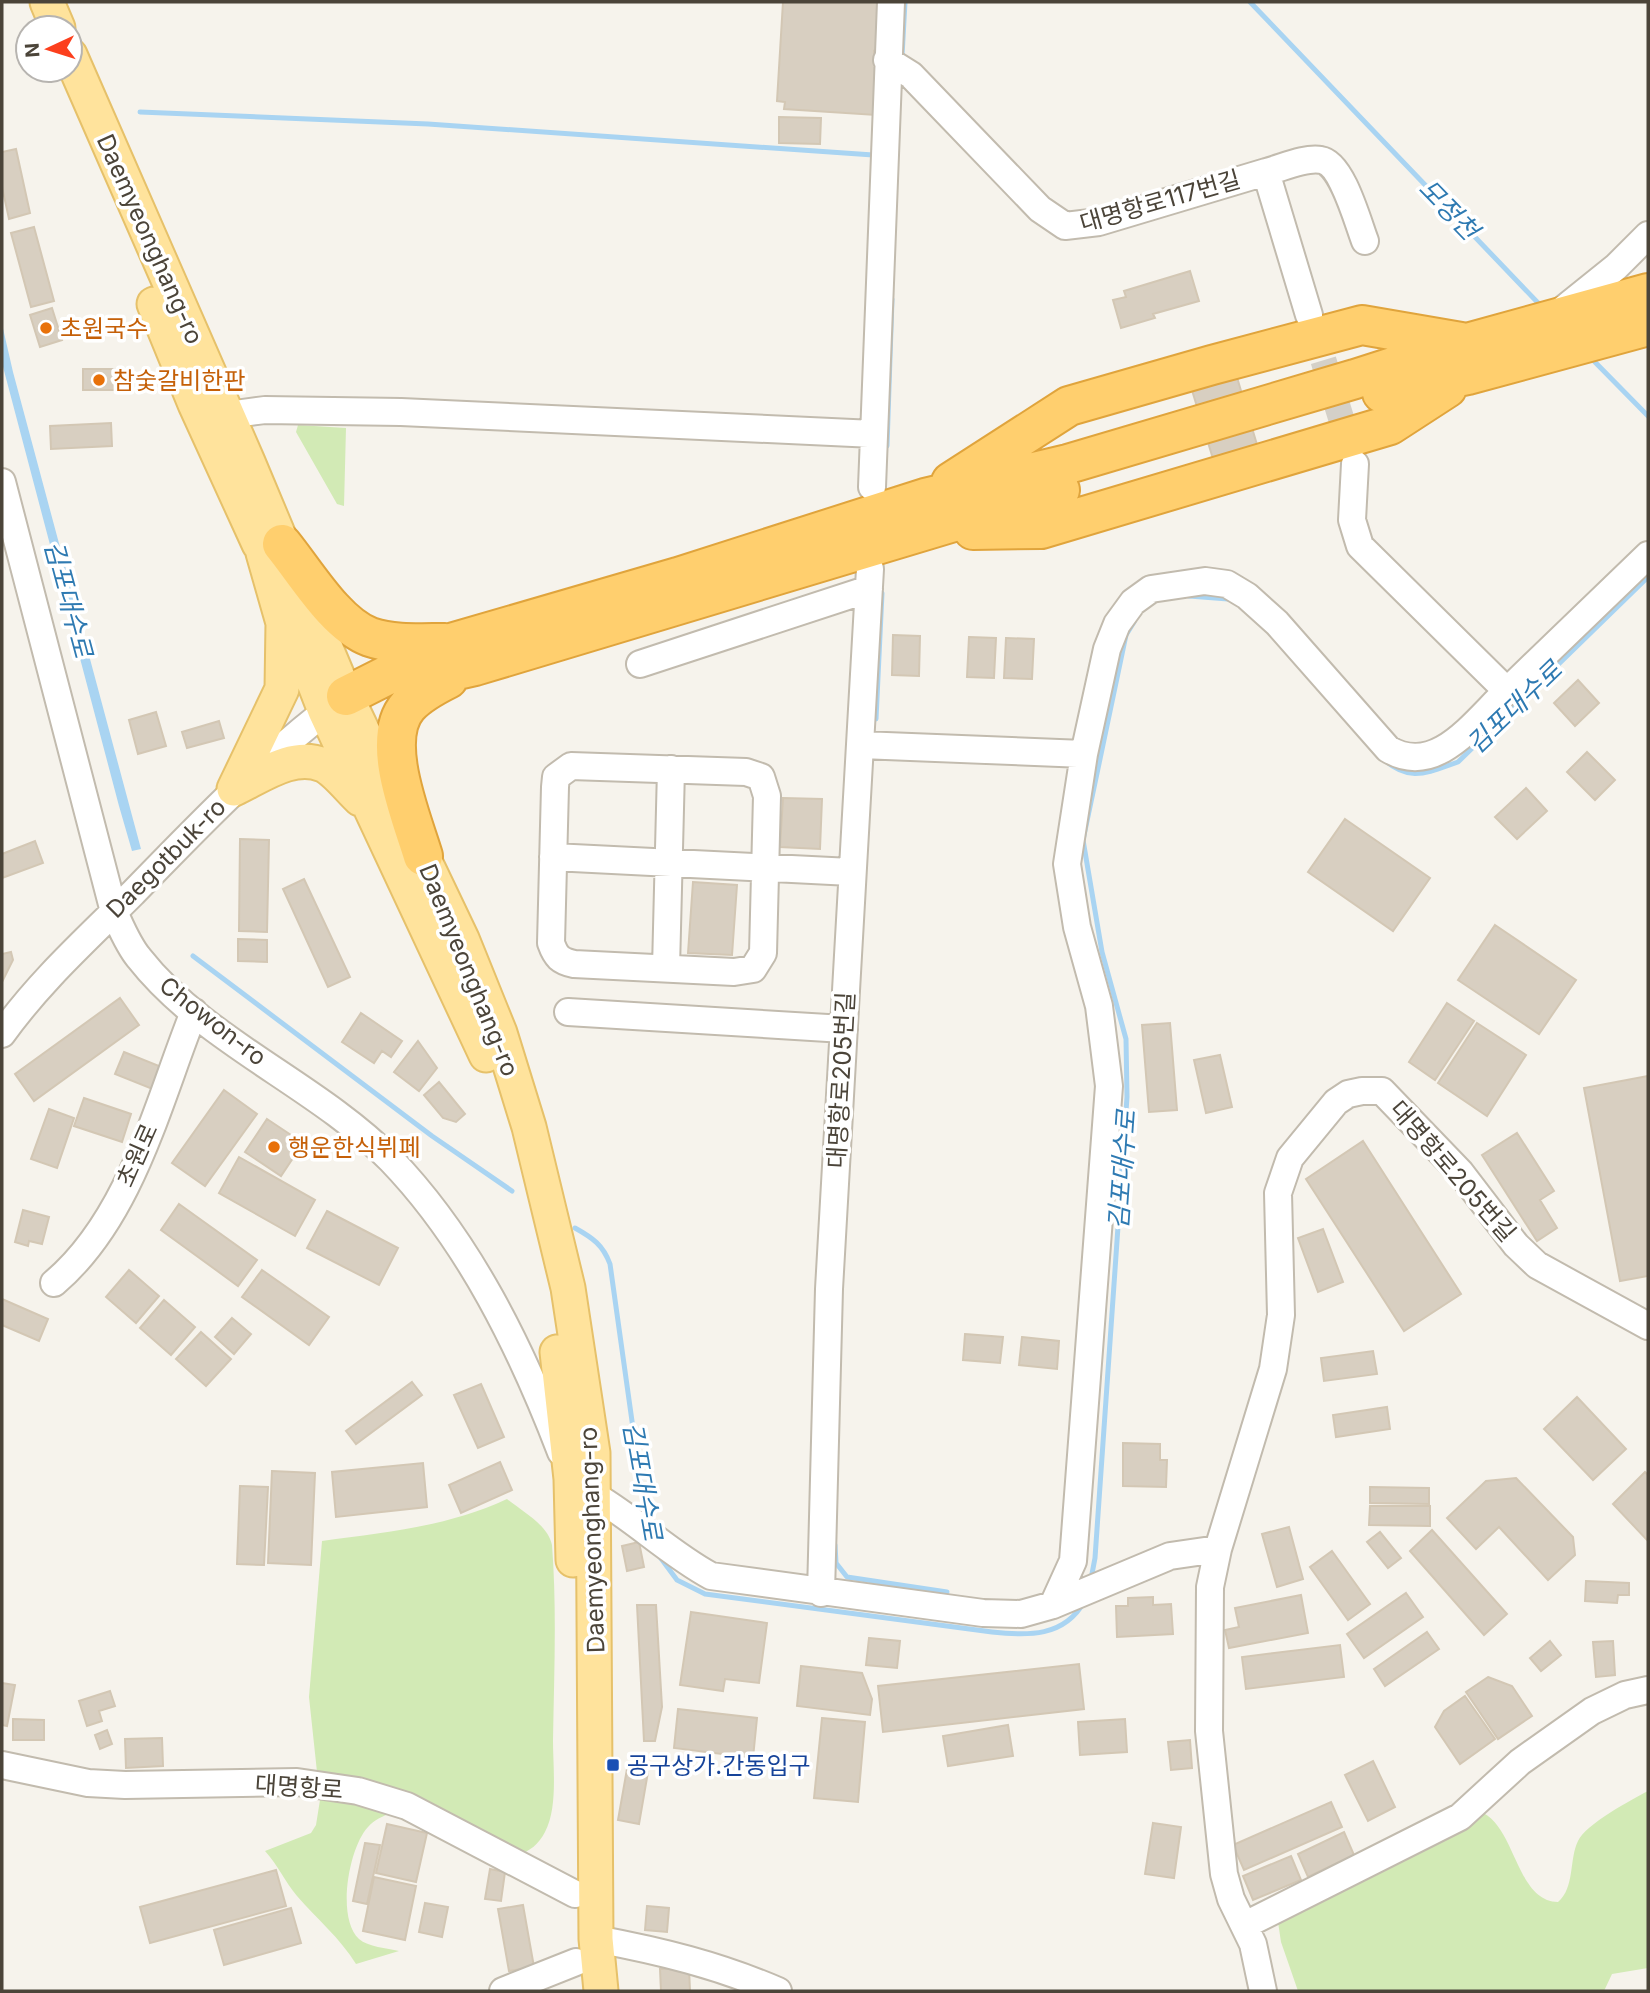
<svg xmlns="http://www.w3.org/2000/svg" width="1650" height="1993" viewBox="0 0 1650 1993" font-family="Inter,'Noto Sans KR',sans-serif">
<style>
.green{fill:#d2eab5}
.water{fill:#a9d4f2}
.lines{fill:none;stroke-linecap:round;stroke-linejoin:round}
.stream{stroke:#a9d4f2;stroke-width:5}
.building{fill:#d8cfc1;stroke:#d3c7b4;stroke-width:2}
.minor-tunnel{stroke:#d4d0c8;stroke-width:26;stroke-dasharray:26 13;stroke-linecap:butt}
.minor-casing{stroke:#c2bbae;stroke-width:30}
.major-casing{stroke:#e6c16a;stroke-width:37}
.highway-casing{stroke:#e0a43c;stroke-width:42}
.minor{stroke:#fff;stroke-width:26}
.major{stroke:#ffe39c;stroke-width:33}
.highway{stroke:#ffcf6e;stroke-width:38}
.food-dot{fill:#e8710a;stroke:#fff;stroke-width:2.5}
.transit-dot{fill:#1a4fb4;stroke:#fff;stroke-width:2.5}
.labels{text-anchor:middle;dominant-baseline:central;stroke-width:7;stroke-linejoin:round;paint-order:stroke}
.street-label{font-size:24px;fill:#4b4439;stroke:#fff}
.food-label{font-size:24px;fill:#c56008;stroke:#fff;text-anchor:start}
.transit-label{font-size:24px;fill:#164399;stroke:#fff;text-anchor:start}
.water-label{font-size:26px;font-style:italic;fill:#2e7ab2;stroke:#fff}
</style>
<rect width="100%" height="100%" fill="#f6f3ec"/>
<!-- green -->
<path class="green" d="M298,425L346,428L344,506L337,504L296,432Z
M507,1499C523,1512 548,1525 552,1545C557,1610 554,1676 553,1741C553,1768 558,1807 545,1832C539,1844 530,1851 517,1856L391,1813C383,1816 374,1820 368,1827C349,1847 336,1918 359,1939C368,1947 387,1948 399,1951L356,1964C340,1938 317,1919 297,1896C285,1882 278,1865 265,1851L311,1833L316,1825L320,1800L309,1697L322,1541C386,1532 447,1527 507,1499Z
M1648,1791V1968L1612,1974L1604,1991H1298L1281,1942L1278,1922L1479,1811C1516,1824 1515,1901 1558,1902C1575,1888 1569,1859 1578,1841C1586,1824 1631,1800 1648,1791Z"/>
<!-- water -->
<path class="water" d="M2,324L13,372L141,849L132,851L119,806L2,363Z"/>
<g class="lines">
<!-- stream -->
<path class="stream" d="M1250,2L1541,306
M902,56L905,2
M140,112L428,124L873,155
M1589,356L1648,416
M887,446L892,299
M1189,596L1228,599
M876,719L882,593
M1382,758C1410,783 1426,773 1458,762L1648,577
M193,956L432,1136L512,1191
M575,1228C593,1238 603,1245 610,1264L646,1521
M835,1545L836,1563L847,1577L947,1592
M657,1553L677,1580L705,1594L992,1632C1028,1636 1064,1637 1084,1602
M1091,1579L1095,1558L1127,1097L1126,1039L1102,952L1083,840L1126,635L1134,622"/>
</g>
<!-- building -->
<path class="building" d="M783,2H883L880,52L874,51V64L879,65L876,115L784,109L785,102L777,101Z
M779,117L821,118L820,144L779,143Z
M16,149L30,213L9,219L2,187V152Z
M34,227L54,301L31,307L11,233Z
M1190,271L1199,301L1153,314L1155,318L1121,328L1113,300L1126,297L1124,291Z
M52,308L62,340L40,347L30,315Z
M1228,347L1266,475L1222,488L1183,361Z
M83,369H115V390H83Z
M111,423L112,446L51,449L50,426Z
M893,635L920,636L919,676L892,675Z
M969,637L996,638L994,678L967,677Z
M1006,638L1034,639L1032,679L1004,678Z
M1578,680L1599,703L1575,726L1554,703Z
M156,712L166,746L138,754L129,720Z
M219,721L224,738L187,748L182,732Z
M1587,752L1615,780L1595,800L1567,772Z
M1526,788L1547,811L1517,839L1495,817Z
M783,798L822,799L820,849L780,847Z
M1345,819L1430,878L1393,931L1308,872Z
M240,839L269,840L267,932L239,931Z
M35,841L43,863L2,878V854Z
M304,879L350,977L328,987L283,889Z
M693,882L737,885L732,955L688,953Z
M1495,925L1576,980L1539,1034L1458,980Z
M238,939L267,940V962L238,961Z
M11,952L13,960L2,982V954Z
M120,998L139,1025L34,1101L15,1074Z
M1447,1003L1474,1021L1435,1080L1409,1062Z
M361,1013L402,1041L391,1057L382,1051L374,1063L342,1042Z
M1170,1023L1177,1110L1149,1112L1142,1025Z
M1477,1023L1526,1055L1487,1116L1438,1083Z
M418,1041L437,1068L419,1091L394,1072Z
M124,1052L164,1068L155,1090L115,1074Z
M1220,1055L1232,1107L1206,1113L1194,1060Z
M1648,1076V1276L1620,1281L1584,1088Z
M439,1082L465,1114L456,1122L443,1118L424,1095Z
M224,1090L257,1114L205,1186L172,1163Z
M84,1098L131,1114L122,1142L74,1126Z
M49,1109L74,1118L57,1168L31,1159Z
M267,1119L303,1143L281,1176L245,1152Z
M1517,1133L1554,1191L1540,1200L1557,1228L1537,1241L1482,1155Z
M1363,1141L1461,1294L1404,1331L1306,1179Z
M239,1157L315,1200L295,1236L219,1193Z
M179,1204L257,1260L238,1286L161,1230Z
M23,1210L49,1217L42,1244L29,1241L28,1246L15,1242Z
M327,1211L398,1248L379,1285L307,1248Z
M1323,1229L1343,1282L1318,1292L1298,1238Z
M129,1270L159,1296L136,1323L106,1297Z
M262,1270L329,1317L309,1345L242,1297Z
M2,1299L48,1319L39,1341L2,1325Z
M164,1300L195,1327L171,1355L140,1328Z
M232,1318L251,1334L234,1354L215,1337Z
M201,1332L231,1359L206,1386L176,1359Z
M965,1334L1003,1337L1000,1363L963,1360Z
M1022,1337L1059,1341L1057,1369L1019,1365Z
M1373,1351L1377,1374L1324,1381L1321,1358Z
M412,1382L422,1395L356,1444L346,1431Z
M481,1384L504,1437L478,1448L454,1395Z
M1577,1397L1626,1449L1593,1480L1544,1429Z
M1387,1407L1390,1429L1336,1437L1333,1415Z
M1123,1443L1160,1444V1460H1167L1166,1487L1123,1486Z
M500,1462L512,1490L461,1513L449,1485Z
M423,1463L427,1507L336,1517L332,1472Z
M272,1471L315,1473L311,1565L268,1563Z
M1645,1472L1648,1475V1541L1613,1504Z
M1516,1478L1573,1537L1575,1555L1548,1580L1499,1527L1476,1549L1447,1518L1486,1481Z
M240,1486L268,1487L264,1565L237,1564Z
M1370,1487L1429,1488V1504L1370,1503Z
M1370,1506H1430V1526L1369,1525Z
M1289,1527L1303,1579L1277,1587L1262,1534Z
M1432,1530L1507,1614L1484,1635L1410,1551Z
M1380,1532L1401,1558L1388,1568L1367,1542Z
M639,1542L644,1567L627,1571L622,1546Z
M1332,1551L1370,1604L1348,1620L1310,1567Z
M1586,1581L1629,1583V1595H1618L1617,1603L1585,1601Z
M1406,1593L1423,1617L1364,1658L1347,1634Z
M1301,1595L1308,1633L1229,1648L1225,1630L1239,1627L1235,1608Z
M1153,1597V1605L1171,1604L1173,1634L1117,1637L1116,1606H1128V1598Z
M637,1605H656L662,1707L655,1741H644Z
M691,1612L767,1623L759,1683L725,1679L723,1691L680,1685Z
M1427,1632L1439,1649L1385,1686L1374,1669Z
M869,1638L900,1641L897,1668L866,1665Z
M1550,1641L1561,1655L1541,1671L1530,1658Z
M1613,1641L1615,1675L1596,1677L1593,1642Z
M1340,1645L1344,1677L1246,1689L1242,1657Z
M1079,1664L1084,1709L883,1732L878,1686Z
M801,1666L862,1673L872,1699L870,1715L797,1706Z
M1488,1677L1512,1686L1532,1716L1498,1739L1466,1692Z
M2,1683L15,1685L7,1726L2,1725Z
M110,1691L115,1706L99,1711L102,1721L87,1726L79,1701Z
M1465,1696L1495,1739L1460,1764L1435,1727L1444,1711Z
M678,1709L757,1718L753,1758L674,1748Z
M822,1718L865,1722L858,1802L814,1798Z
M13,1719L44,1720V1740H13Z
M1125,1719L1127,1752L1080,1755L1078,1722Z
M1008,1725L1013,1756L948,1766L943,1736Z
M107,1730L112,1744L100,1749L95,1735Z
M162,1738L163,1766L126,1768L125,1739Z
M1190,1740L1192,1768L1171,1770L1168,1742Z
M1373,1761L1395,1807L1368,1821L1345,1775Z
M627,1769L648,1772L639,1824L618,1820Z
M1331,1802L1342,1827L1244,1870L1233,1845Z
M1153,1823L1181,1827L1174,1878L1145,1874Z
M387,1824L427,1833L416,1882L376,1873Z
M1344,1832L1354,1855L1308,1877L1298,1854Z
M365,1843L380,1845L367,1904L353,1901Z
M1291,1856L1301,1880L1253,1900L1243,1876Z
M490,1869L505,1872L501,1901L485,1899Z
M276,1870L286,1906L150,1943L140,1907Z
M374,1877L416,1886L405,1940L363,1931Z
M425,1903L448,1907L442,1937L419,1932Z
M523,1905L534,1967L509,1971L498,1909Z
M647,1906L669,1908L667,1932L645,1930Z
M291,1908L301,1943L224,1965L214,1930Z
M689,1968L690,1991H661L660,1969Z"/>
<g class="lines">
<!-- minor-tunnel -->
<path class="minor-tunnel" d="M1312,323L1352,454"/>
<!-- minor casing -->
<g class="minor-casing">
<path id="minor" d="M887,60L911,75L1040,209L1065,226L1099,222L1266,172L1309,315
M1266,172C1282,168 1305,157 1321,160C1342,163 1358,223 1365,241
M1560,312L1616,267L1648,235
M228,415L265,410L401,412L874,434
M1355,464L1352,520L1360,546L1507,691L1648,555
M2,482L114,912C121,927 128,945 139,958C205,1042 316,1084 391,1160C469,1241 521,1348 561,1452
M872,487L891,2
M640,664L869,589
M861,745L1084,754
M571,766L746,772L761,777L767,796L763,953L753,969L734,972L574,964C560,961 556,957 551,943L555,787L556,777Z
M553,857L851,872
M666,968L671,769
M568,1012L844,1029
M2,1034C40,981 86,940 132,894C198,826 263,758 339,701
M54,1283C131,1218 158,1102 194,1012
M595,1496C636,1520 670,1554 711,1576L983,1613L1021,1614L1053,1605L1170,1556L1218,1549
M821,1593L829,1289L870,569
M1053,1605L1073,1561L1109,1086L1099,1006L1077,927L1067,864L1084,754L1107,649L1117,624L1133,602L1151,589L1205,581L1227,584L1247,596L1277,623L1388,749C1436,778 1474,722 1507,691
M2,1765L88,1783L125,1785L297,1782L358,1791L407,1806L575,1894
M1245,1925L1460,1817L1520,1762L1592,1711L1625,1695L1648,1690
M596,1939C660,1951 718,1965 778,1991
M503,1991L576,1962
M1263,1991L1253,1944L1231,1899L1224,1874L1209,1731L1210,1587L1218,1549L1273,1369L1281,1315L1278,1193L1290,1158L1336,1102L1348,1094L1362,1091H1382L1460,1172L1516,1245L1537,1265L1648,1326"/>
</g>
<!-- major casing -->
<g class="major-casing">
<path id="major" d="M47,2L58,28
M70,55L248,462L346,696L462,939L500,1033L529,1127L568,1288L593,1453L596,1939L601,1991
M154,304L195,404L259,544
M278,590L325,711L486,1055
M234,789L282,689L283,623L263,553
M234,789C260,777 293,752 323,765C336,771 349,789 360,799
M557,1352L571,1479L573,1560"/>
</g>
<!-- highway casing -->
<g class="highway-casing">
<path id="highway" d="M1382,393L1468,375L1648,326
M951,482L1069,406L1212,365L1362,325L1461,342
M973,530L1041,529L1390,425L1447,388
M282,544C305,572 335,624 370,637C393,645 421,643 445,643
M409,681L475,666L1060,490
M346,696L451,643L678,577L925,498L1068,464L1355,379L1467,343L1648,293
M423,856C412,819 378,740 408,706C419,694 434,686 448,679"/>
</g>
<!-- minor -->
<use href="#minor" class="minor"/>
<!-- major -->
<use href="#major" class="major"/>
<!-- highway -->
<use href="#highway" class="highway"/>
</g>
<!-- markers -->
<g class="food-dot">
<circle cx="46" cy="328" r="7"/>
<circle cx="99" cy="380" r="7"/>
<circle cx="274" cy="1147" r="7"/>
</g>
<rect class="transit-dot" x="606" y="1758" width="14" height="14" rx="3.5"/>
<g class="labels">
<!-- street labels -->
<g class="street-label">
<text transform="translate(1160 201) rotate(-16)">대명항로117번길</text>
<text transform="translate(150 239) rotate(66)">Daemyeonghang-ro</text>
<text transform="translate(166 858) rotate(-45)">Daegotbuk-ro</text>
<text transform="translate(469 970) rotate(68)">Daemyeonghang-ro</text>
<text transform="translate(213 1021) rotate(38)">Chowon-ro</text>
<text transform="translate(841 1080) rotate(-87)">대명항로205번길</text>
<text transform="translate(137 1155) rotate(-66)">초원로</text>
<text transform="translate(1453 1171) rotate(49)">대명항로205번길</text>
<text transform="translate(592 1540) rotate(-92)">Daemyeonghang-ro</text>
<text transform="translate(299 1787) rotate(4)">대명항로</text>
</g>
<!-- food labels -->
<g class="food-label">
<text x="60" y="328">초원국수</text>
<text x="113" y="380">참숯갈비한판</text>
<text x="288" y="1147">행운한식뷔페</text>
</g>
<!-- transit labels -->
<g class="transit-label">
<text x="627" y="1765">공구상가.간동입구</text>
</g>
<!-- water labels -->
<g class="water-label">
<text transform="translate(1449 209) rotate(46)">모정천</text>
<text transform="translate(69 599) rotate(75)">김포대수로</text>
<text transform="translate(1514 707) rotate(-44)">김포대수로</text>
<text transform="translate(1122 1170) rotate(-86)">김포대수로</text>
<text transform="translate(643 1481) rotate(80)">김포대수로</text>
</g>
</g>
<!-- border -->
<rect width="1650" height="1993" fill="none" stroke="#4b4439" stroke-width="7"/>
<!-- north arrow -->
<g transform="translate(49 49) rotate(266)"><circle r="33" fill="#ffffff" stroke="#b7b4b0" stroke-width="2"/>
<path d="M0-5L12 26L0 18L-12 26Z" fill="#fc3f1d"/>
<text y="-10" font-size="19" font-weight="bold" text-anchor="middle" fill="#4b4439">N</text>
</g>
</svg>
